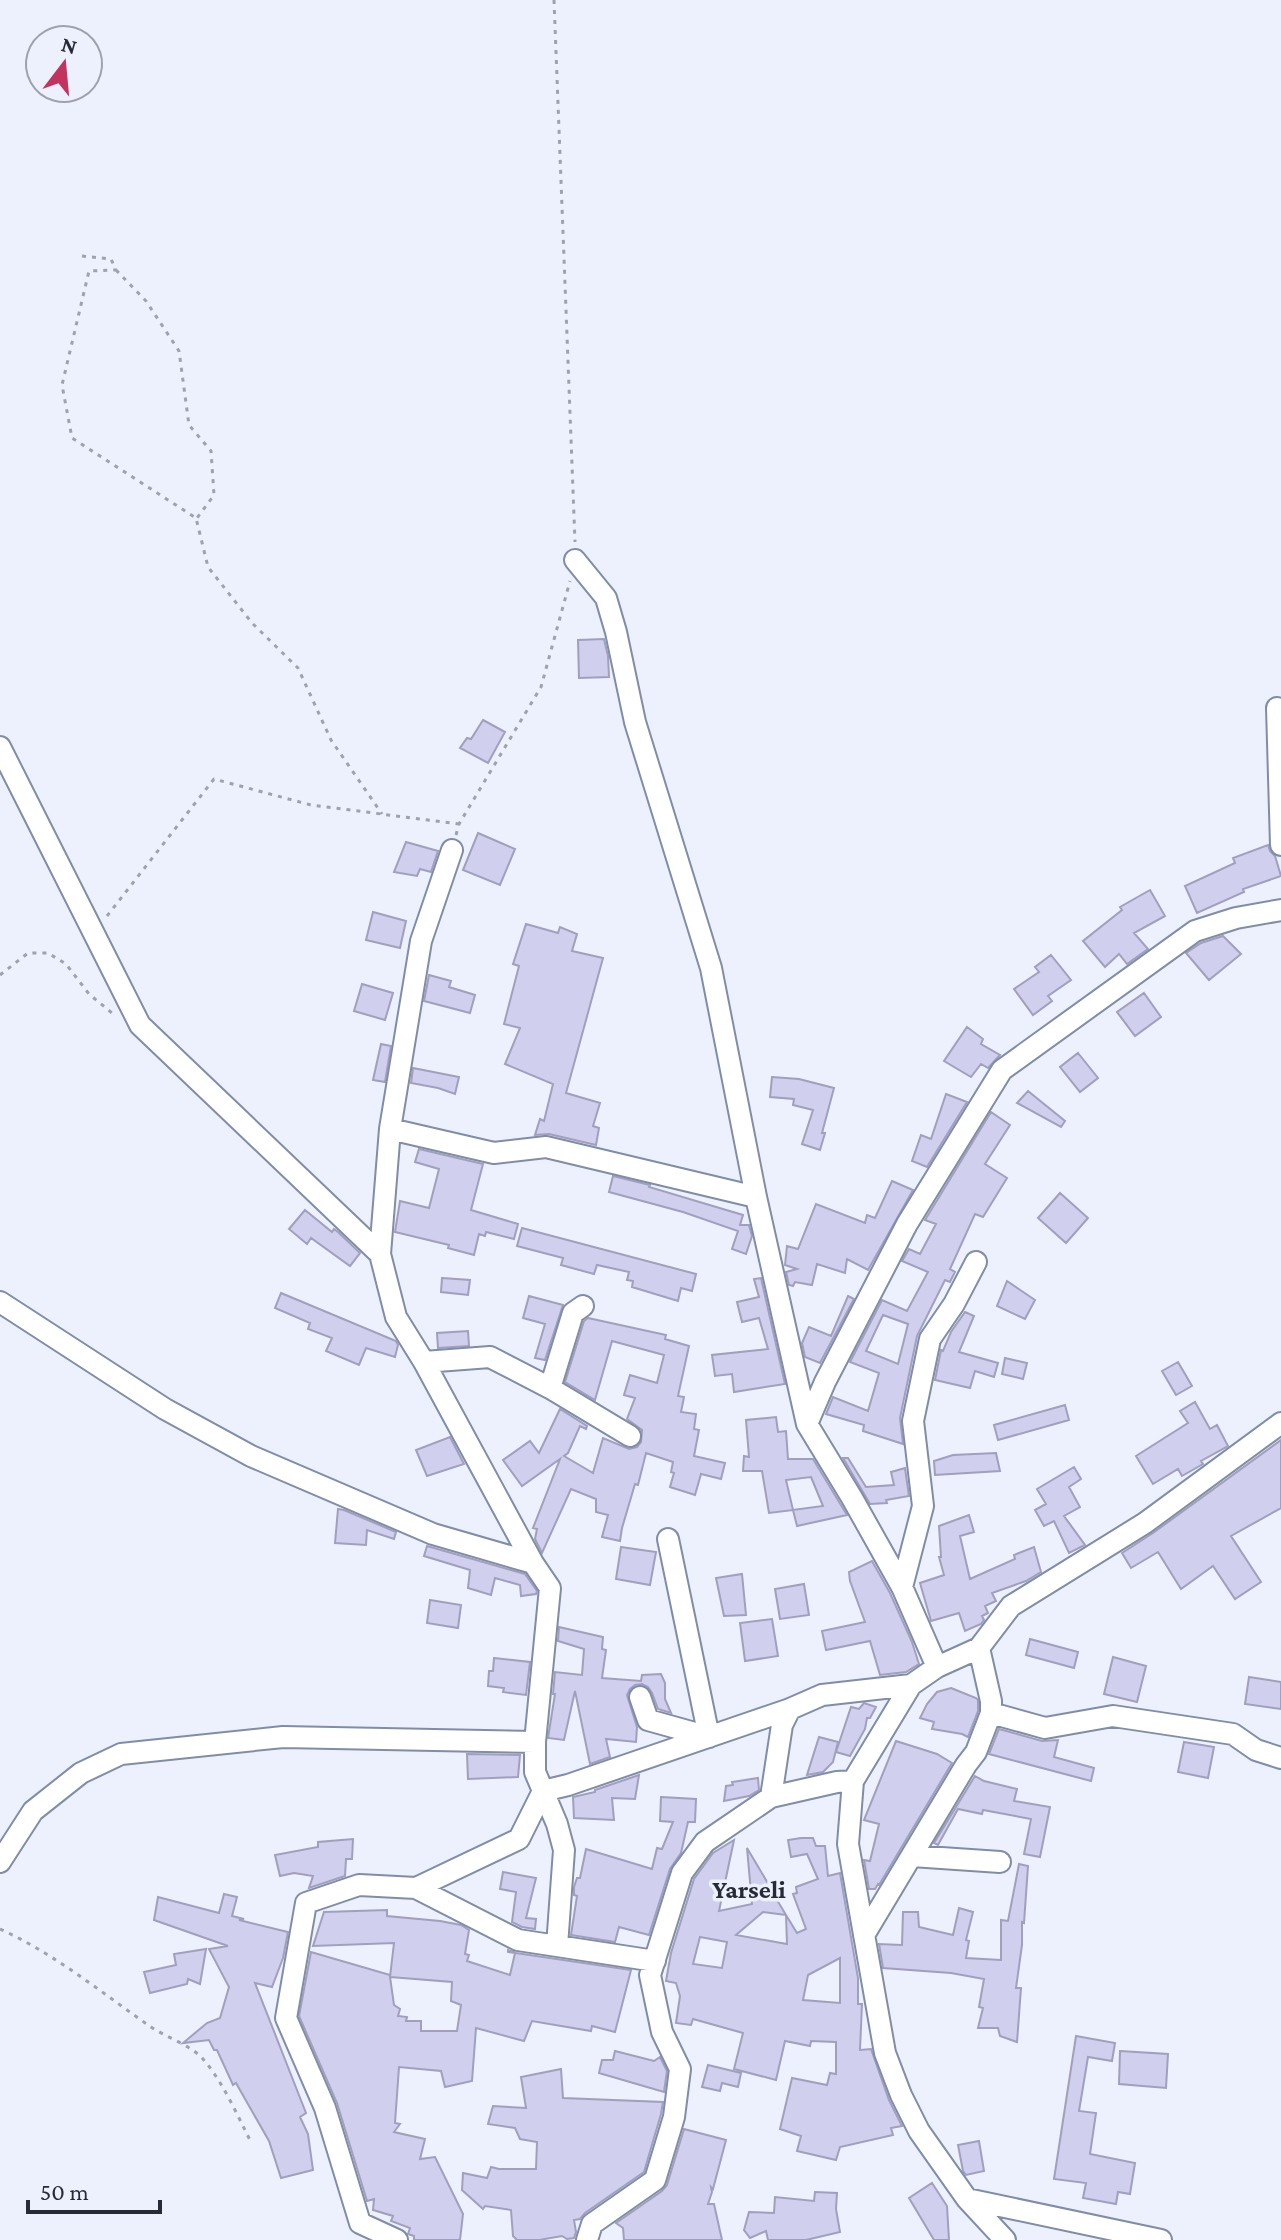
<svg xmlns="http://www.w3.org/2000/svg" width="1281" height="2240" viewBox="0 0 1281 2240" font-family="'Crimson Pro',serif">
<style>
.building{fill:#d0cfee;stroke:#a19fbd;stroke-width:2;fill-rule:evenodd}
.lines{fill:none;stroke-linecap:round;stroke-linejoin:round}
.minor-casing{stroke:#818ca7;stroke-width:24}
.path{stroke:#9da2ad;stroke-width:3;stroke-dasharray:4 6;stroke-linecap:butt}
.minor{stroke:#fff;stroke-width:20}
.labels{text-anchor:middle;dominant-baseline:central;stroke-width:7;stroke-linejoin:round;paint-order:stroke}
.quarter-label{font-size:26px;font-weight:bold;fill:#262b36;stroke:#ecf1fd}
</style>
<rect width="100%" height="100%" fill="#ecf1fd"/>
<!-- building -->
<path class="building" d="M604,639L608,656L609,677L579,678L578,640Z
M483,720L505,732L488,763L460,748L467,738L471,739Z
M478,833L515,849L500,885L463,870Z
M406,842L438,851L431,872L420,869L417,876L394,872Z
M1268,845L1270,851L1275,856L1281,876L1243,889L1244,892L1197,913L1185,886L1235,863L1233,858Z
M1150,890L1165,916L1134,933L1148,949L1127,964L1119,954L1105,967L1083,941L1122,910L1120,907Z
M373,912L406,921L400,948L366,940Z
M526,924L558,933L560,927L577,934L572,951L603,958L566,1093L600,1103L593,1126L599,1128L596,1145L549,1134L535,1135L540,1119L544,1121L553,1084L505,1064L520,1028L504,1024L519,966L513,964Z
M1223,936L1241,954L1209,980L1186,953L1201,943Z
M1051,955L1071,980L1048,996L1052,1001L1033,1015L1014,989L1039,972L1035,967Z
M429,975L451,981L449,987L475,995L470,1013L424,1001Z
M362,984L393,993L385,1020L354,1011Z
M1144,993L1161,1017L1135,1036L1117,1012Z
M967,1027L983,1039L981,1044L1000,1055L988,1068L981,1064L971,1077L944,1061Z
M381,1044L391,1046L385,1082L373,1080Z
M1078,1053L1098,1078L1080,1092L1060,1067Z
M413,1068L459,1077L455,1094L438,1088L411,1083Z
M772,1077L799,1079L834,1088L822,1133H825L820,1150L802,1144L813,1110L793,1105L794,1099L770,1097Z
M1028,1091L1065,1121L1061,1127L1017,1103Z
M946,1094L967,1102L927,1167L912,1161L921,1135L931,1139Z
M991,1112L1010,1125L985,1164L1007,1178L983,1217L975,1214L950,1269L955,1272L950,1282L945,1280L917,1336L900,1418L903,1444L863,1431L864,1425L826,1414L833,1397L868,1411L879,1373L850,1362L882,1300L907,1311L928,1272L902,1261L909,1249L920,1254L936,1224L925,1220ZM883,1315L908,1324L898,1364L866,1351Z
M419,1149L483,1164L471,1210L518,1224L514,1239L486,1232L485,1236L479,1234L474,1255L448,1248L449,1245L395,1232L400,1201L429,1208L439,1169L415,1162Z
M613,1176L650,1185L649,1187L743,1215L740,1225H749L752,1236L746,1254L732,1249L738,1231L683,1212L609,1192Z
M892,1181L913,1190L868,1270L847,1259L845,1273L817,1264L812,1285L795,1282L793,1286L789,1285L786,1272L797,1269L785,1265L787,1246L798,1249L816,1204L865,1223L867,1215L875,1218Z
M1060,1193L1088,1218L1066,1243L1038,1218Z
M305,1210L332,1232L334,1229L338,1232L360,1253L350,1266L311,1238L307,1244L289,1229Z
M522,1228L696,1274L692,1291L681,1288L678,1301L632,1287L633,1281L627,1280L629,1272L597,1265L594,1274L561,1265L563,1258L517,1246Z
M442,1278L470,1280L468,1295L441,1292Z
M761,1278L785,1384L734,1392L732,1374L715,1376L712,1355L768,1349L759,1318L742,1322L737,1302L759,1297L754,1279Z
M1007,1281L1035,1300L1025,1319L997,1306Z
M281,1293L396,1341L398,1345L395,1357L366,1348L359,1365L326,1351L332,1338L308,1329L310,1323L275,1308Z
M529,1296L563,1305L545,1360L535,1358L545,1324L523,1318Z
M848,1296L854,1299L820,1363L805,1357L802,1343L809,1327L831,1336Z
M965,1312L974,1316L959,1352L998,1363L994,1377L975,1371L970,1388L935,1380L941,1350L943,1351L951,1332Z
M588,1318L666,1335L665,1339L689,1346L678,1396L684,1397L681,1412L696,1414L694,1429L699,1430L694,1456L725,1463L721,1479L701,1474L695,1495L670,1487L674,1473L671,1472L673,1462L646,1453L638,1485L635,1484L622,1528L620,1541L602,1537L608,1515L596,1512V1499L571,1489L542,1553L535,1539L537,1529L533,1528L560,1459L522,1486L503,1460L530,1441L539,1453L560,1409L587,1426L586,1429L580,1426L568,1453L564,1456L593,1473L603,1438L629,1449L637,1447L641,1442L642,1430L627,1419L635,1398L624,1395L630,1375L657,1383L664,1355L612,1341L595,1400L565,1382L584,1321Z
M468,1331L469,1346L438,1348L437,1333Z
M1005,1358L1027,1363L1023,1379L1002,1374Z
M1178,1362L1192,1386L1176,1395L1162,1371Z
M1195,1402L1210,1429L1217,1425L1228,1446L1201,1461L1203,1464L1182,1476L1178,1469L1153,1484L1136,1456L1188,1423L1180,1411Z
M1065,1405L1069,1420L998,1440L994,1425Z
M776,1417L778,1432L786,1431L788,1459H813L847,1515L797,1526L793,1510L769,1513L762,1471H743L744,1456L749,1457L746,1420ZM811,1477L823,1506L793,1510L786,1480Z
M450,1437L464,1464L427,1476L416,1450Z
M1281,1440V1508L1231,1536L1261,1582L1235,1599L1213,1566L1181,1589L1158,1552L1131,1568L1122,1553L1153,1533Z
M996,1453L1000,1471L935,1475L934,1461L953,1455Z
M843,1458H848L866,1487L894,1485L891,1472L905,1468L909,1496L886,1500L887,1503L870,1504Z
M1074,1467L1081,1479L1069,1487L1080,1507L1064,1516L1085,1545L1069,1553L1054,1521L1044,1526L1035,1510L1046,1504L1037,1489Z
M338,1509L344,1510L396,1532L394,1539L367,1530L366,1545L335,1543Z
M969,1515L974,1532L960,1536L970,1579L1015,1559L1014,1555L1034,1547L1041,1572L1026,1581L992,1593L996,1601L985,1606L988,1613L982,1616L984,1620L981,1624L965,1631L959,1613L931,1621L920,1583L944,1575L939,1557H941L939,1526Z
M427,1546L525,1574L537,1591L536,1594L521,1596L520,1585L495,1578L491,1595L468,1588L470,1570L424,1556Z
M621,1547L656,1552L650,1585L616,1579Z
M872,1561L890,1593L912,1642L919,1664L906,1672L880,1675L870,1641L826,1650L822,1631L865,1622L850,1581L849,1572Z
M742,1574L746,1615L724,1616L716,1578Z
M804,1584L809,1615L780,1619L775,1589Z
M430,1600L461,1605L458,1628L427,1623Z
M772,1619L778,1656L745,1661L740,1623Z
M559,1627L603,1637L602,1649L606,1650L602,1678L641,1681L642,1675L661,1674L665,1683V1699L671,1713L658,1709L652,1693L648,1687L642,1684L635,1685L630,1689L627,1695L637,1727L636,1742L606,1739L610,1757L590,1764L575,1691L564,1740L548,1738L555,1694H553L555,1672L582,1675L584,1649L558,1641Z
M1030,1639L1078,1652L1074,1668L1026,1655Z
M1113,1657L1146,1666L1137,1702L1104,1694Z
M494,1658L530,1662L526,1695L503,1692L504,1688L488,1686L489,1671H493Z
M1249,1677L1281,1682V1709L1245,1704Z
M951,1688L976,1698L978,1700V1711L968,1737L962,1734L932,1729L934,1722L920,1718L927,1704L937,1692Z
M864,1703L876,1707L870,1718H867L865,1729L850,1756L836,1752L851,1707L859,1709Z
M999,1729L1042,1741L1058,1740L1054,1757L1094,1768L1091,1781L989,1754Z
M819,1737L838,1742L833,1762L823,1772L807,1775Z
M896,1741L937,1754L952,1763L879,1885L878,1884L875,1889H869L864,1860L870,1861L879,1824L864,1820Z
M1184,1742L1214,1747L1208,1778L1178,1772Z
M467,1754L520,1755L518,1777L468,1779Z
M639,1775L635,1799L612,1798L614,1820L574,1818L573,1797L595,1792V1790Z
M975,1776L984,1781L1017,1789L1014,1801L1050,1807L1040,1857L1024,1854L1031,1819L983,1810L982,1814L958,1809L938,1845L934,1843Z
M758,1778L759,1790L749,1796L724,1801L726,1786L733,1785L732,1782Z
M661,1797L696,1799L695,1822H688L681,1853L670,1869L649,1935L619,1927L615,1942L571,1935L577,1896L574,1895V1887L577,1878H580L586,1849L652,1869L657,1848L662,1849L673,1822L660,1821Z
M801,1838H813L816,1846H825L828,1876L840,1873L858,1978V2004H862L860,2050L871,2049L889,2100L902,2126L891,2128L893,2135L840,2147L836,2160L797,2151L801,2136L780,2129L792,2078L827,2085L830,2073L836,2074V2042L811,2041L810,2046L785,2041L776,2080L734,2069L743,2033L693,2019L691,2025L676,2023L680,1996L676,1983L666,1981L671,1953L694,1879L713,1853L734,1840L719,1911L752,1904L747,1848L769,1885L770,1899L779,1898L777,1900L786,1915L763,1912L736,1935L787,1944L786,1915L797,1933L806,1929L793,1894L797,1893L796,1887L818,1879L807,1854L791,1857L788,1840ZM700,1937L727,1942L722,1968L693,1964ZM840,1958V2003L803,2000L808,1975Z
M353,1839L352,1859H346L345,1876L309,1888L313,1876L294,1873L280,1876L275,1855L318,1847V1842Z
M1019,1864L1028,1866L1024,1923L1022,1922V1945L1016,1988H1021L1017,2042L1000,2036L998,2028H978L983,2008L979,2007L984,1979L951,1973L883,1968L879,1944L902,1945L903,1912H918L919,1927L953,1935L959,1908L973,1912L966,1940L969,1941L966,1958L1001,1960V1920L1008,1921Z
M503,1872L536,1878L526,1918L536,1919L535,1929L522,1927L512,1922L516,1892L500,1889Z
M224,1894L237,1897L232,1916L244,1919L239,1920L288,1932L283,1958L272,1987L255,1983L306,2113L300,2117L308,2134L313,2170L281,2178L269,2141L236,2083L233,2085L217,2050H214L209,2040L183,2043L207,2023L220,2018L229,1987L209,1949L228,1946L154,1920L158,1897L219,1913Z
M387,1910V1916L440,1921L461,1925L469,1930L465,1954L469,1955L467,1961L510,1975L515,1953L508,1952V1950L516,1953L631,1970L615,2032L592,2026L591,2031L532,2021L524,2041L476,2028L472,2081L445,2087L441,2071L399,2067L395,2123L400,2124L394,2132L425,2139L420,2159L435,2157L463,2214L460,2240H414V2236L408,2234L410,2228L391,2221L393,2216L373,2210L374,2199L367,2201L337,2103L299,2016L311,1952L390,1975V1977L394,1943L313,1946L324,1912ZM390,1977L452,1982L451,2001L461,2005L457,2031H421V2021H406L407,2017L398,2016L400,2009L394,2005Z
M206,1949L200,1984L188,1979L187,1984L150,1993L144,1972L176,1965L174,1954Z
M1076,2036L1115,2043L1112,2061L1088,2057L1079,2111L1096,2113L1090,2154L1135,2163L1130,2194L1118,2192L1116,2204L1083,2198L1086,2183L1054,2179Z
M615,2051L654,2061L660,2057L667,2071L664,2092L599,2073L602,2060H613Z
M1120,2051L1168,2054L1166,2088L1119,2084Z
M708,2065L741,2073L738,2087L722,2083L720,2091L702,2087Z
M561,2069L563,2098L663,2102L661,2114L644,2172L585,2213L580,2219L574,2220L576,2232L574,2238L567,2239L562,2236L539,2240H517L513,2236L511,2210L485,2206L483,2209L462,2190L463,2173L487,2178L491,2167L499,2169H536L537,2142L520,2139L515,2128L488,2124L493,2106L526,2108L521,2077Z
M684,2129L726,2140L713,2189L711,2187L712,2192L708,2204H714L722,2240H624L623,2228L616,2223L662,2191L667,2185Z
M979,2141L984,2171L966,2175L963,2171L958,2145Z
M932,2183L947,2206L949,2240H934L909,2198Z
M815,2192L837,2193L836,2209L840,2232L806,2240H768L766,2231L750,2238L744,2230L749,2212L774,2213L775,2197L814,2201Z"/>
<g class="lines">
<!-- minor casing -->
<g class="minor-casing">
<path id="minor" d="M575,560L606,598L616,632L635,722L711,968L756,1197L807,1424L852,1498L902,1587L937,1667
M1277,708L1281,845
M0,747L140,1025L380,1254
M452,850L421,941L390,1129L380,1254L396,1317L424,1362L533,1563L550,1588L535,1742V1772L557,1824L564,1850L557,1946
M390,1129L494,1153L546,1147L756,1197
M0,1302L165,1409L251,1456L433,1534L533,1563
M424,1362L490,1357L550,1388L630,1436
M550,1388L573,1313L583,1306
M807,1424L825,1382L907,1224L1002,1070L1195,931L1236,918L1281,910
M668,1539L709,1737
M902,1587L923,1506L913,1421L930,1339L954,1304L976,1262
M640,1697L648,1720L709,1737
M991,1713L1045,1728L1113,1716L1233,1734L1256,1750L1281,1758
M771,1797L782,1725L790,1709
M912,1856L1000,1862
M0,1862L33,1811L81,1773L121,1754L283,1737L535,1742
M416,1888L518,1940L655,1961
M864,1935L966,1765L976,1752L991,1713V1701L979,1648
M967,2199L1161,2240
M397,2240L360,2223L325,2108L286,2018L306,1903L359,1885L416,1888L519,1839L543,1791L568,1785L790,1709L822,1695L911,1685
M587,2240L592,2224L655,2180L674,2117L680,2069L662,2032L650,1975L682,1873L705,1842L771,1797L837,1782L853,1781
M1005,2240L967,2199L919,2131L901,2095L885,2053L848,1844L853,1781L911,1685L937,1667L979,1648L1011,1606L1145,1523L1281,1423"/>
</g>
<!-- path -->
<path class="path" d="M554,0L575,542
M82,256L111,259L116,270L89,271L62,385L72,438L196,518L208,567L252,623L298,668L331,740L382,814
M116,270L146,301L179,351L189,425L211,451L214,495L197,518
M456,835L459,824L541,687L570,581
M107,916L214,779L311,805L459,824
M0,975L28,953H48L66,964L89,994L112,1013
M0,1929C55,1954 102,1993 151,2027C166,2037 192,2046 203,2059C223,2082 236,2113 250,2140"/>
<!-- minor -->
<use href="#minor" class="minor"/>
</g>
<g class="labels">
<!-- quarter labels -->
<g class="quarter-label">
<text x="749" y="1889">Yarseli</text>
</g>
</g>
<!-- north arrow -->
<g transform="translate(64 64) rotate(16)"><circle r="38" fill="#ecf1fd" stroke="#9da2ad" stroke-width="2"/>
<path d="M0-6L14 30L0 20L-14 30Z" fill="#c2335e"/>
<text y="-12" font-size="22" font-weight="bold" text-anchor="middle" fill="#262b36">N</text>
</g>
<!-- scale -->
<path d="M28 2200v12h132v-12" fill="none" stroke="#262b36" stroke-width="4"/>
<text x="40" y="2200" font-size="24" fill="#262b36" stroke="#ecf1fd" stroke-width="6" paint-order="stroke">50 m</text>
</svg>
